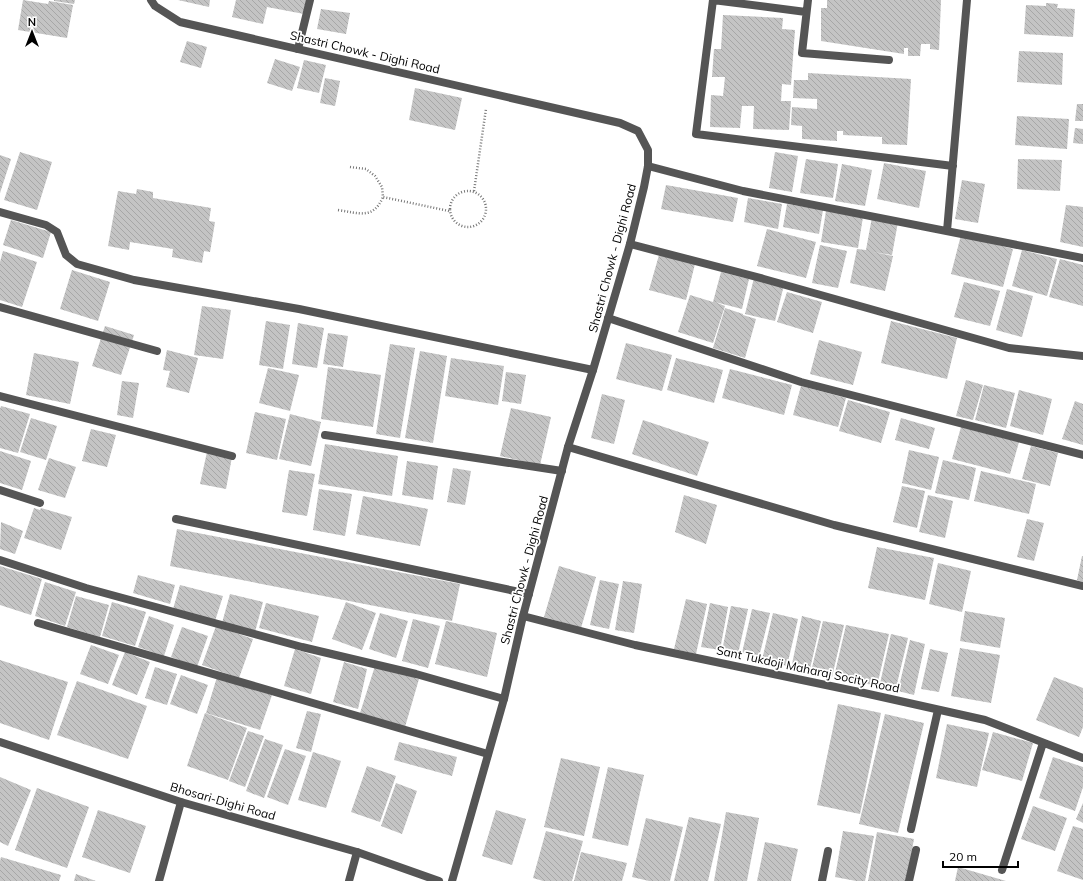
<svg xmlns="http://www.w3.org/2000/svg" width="1083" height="881" viewBox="0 0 1083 881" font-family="Mulish,sans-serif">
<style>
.building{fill:url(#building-back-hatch)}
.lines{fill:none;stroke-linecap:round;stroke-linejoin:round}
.path{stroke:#777;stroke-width:2.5;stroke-dasharray:1 2;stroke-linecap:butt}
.service{stroke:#555;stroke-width:8}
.minor{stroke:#555;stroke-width:8}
.tertiary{stroke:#555;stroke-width:8}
.labels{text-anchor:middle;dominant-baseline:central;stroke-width:3.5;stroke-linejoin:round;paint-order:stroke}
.street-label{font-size:12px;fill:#000;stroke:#fff}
</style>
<defs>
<pattern id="building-back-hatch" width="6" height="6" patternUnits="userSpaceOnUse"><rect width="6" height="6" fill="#c4c4c4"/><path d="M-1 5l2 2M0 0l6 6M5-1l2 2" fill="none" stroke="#a7a7a7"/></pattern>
</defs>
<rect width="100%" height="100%" fill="#fff"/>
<!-- building -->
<path class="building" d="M23,0L48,4L49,1L73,5L67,38L18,30Z
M54,0H75L74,4L54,1Z
M178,0H210L209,7Z
M236,0H307L304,14L267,7L263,24L232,17Z
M827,0H941L939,50L930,49V44H921L920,56H908V48H904V54L821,41V8H827Z
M1046,3L1058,4L1057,8L1075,9L1073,37L1024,34L1026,5L1046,6Z
M321,9L350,13L346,34L317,29Z
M723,15L783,18L782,29L795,30L791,85L782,84L781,101H791L789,130L753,129L754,106H742L740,128L710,127L711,95L723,96L725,77H712L714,49H721Z
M187,41L207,47L201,68L180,62Z
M1019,51L1063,53L1062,85L1017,82Z
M275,59L300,67L292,91L267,83Z
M304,60L326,65L319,93L297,88Z
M808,73L911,79L907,145L882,144V137L843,135V131H837V141L802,139V126L791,125L792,107L817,109V99L793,98L794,80H808Z
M325,78L340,81L335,106L320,103Z
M415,88L462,98L455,130L409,120Z
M1077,104H1083V121H1075Z
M1017,116L1069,119L1067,149L1015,145Z
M1075,128L1083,129V144L1073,143Z
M20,152L52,162L37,210L4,200Z
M775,152L798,156L792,192L769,188Z
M0,155L11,159L0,193Z
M806,159L838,164L833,198L800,193Z
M1018,159L1062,160L1060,191L1017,189Z
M884,163L926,171L919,208L877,199Z
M842,164L872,170L865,206L835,201Z
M962,180L985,184L978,223L955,219Z
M666,185L738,198L733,222L661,209Z
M137,189L153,192V198L211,208L209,221L215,222L210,252L204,251L202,263L172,257L173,249L130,242L129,250L108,246L118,191L136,194Z
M748,198L782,204L778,229L744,222Z
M787,204L823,210L819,234L783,227Z
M1066,205L1083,207V247L1060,242Z
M826,211L863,217L858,248L821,242Z
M872,217L898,222L892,255L873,252L893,256L885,291L850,283L857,249L866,250Z
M11,220L51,232L43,258L3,245Z
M767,229L816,242L806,278L757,266Z
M961,235L1013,249L1003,287L951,274Z
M820,245L847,251L838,288L812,283Z
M1022,250L1057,259L1047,296L1012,286Z
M3,251L37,262L22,307L0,300V262Z
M659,255L695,264L686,300L649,290Z
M1060,259L1083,265V306L1049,297Z
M72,270L110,282L98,321L60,309Z
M721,272L749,279L742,309L715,302L725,306L713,343L678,332L690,295L713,302Z
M754,278L784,285L775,321L745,314Z
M964,282L1000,291L990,326L954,317Z
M1007,289L1033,296L1022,337L996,330Z
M787,292L822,302L813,333L777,322Z
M202,306L231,310L223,359L194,355Z
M725,308L743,314V315L756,319L745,358L713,348Z
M266,321L290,325L283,369L259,365Z
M891,321L957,338L947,379L881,363Z
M298,323L324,328L317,368L292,364Z
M105,326L134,335L121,375L92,366Z
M328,333L348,336L343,367L323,364Z
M819,340L862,352L853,385L810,374Z
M626,343L672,355L662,391L616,379Z
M390,344L415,348L400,438L376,434Z
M167,350L198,358L189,393L166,387L170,371L163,370Z
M420,351L447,356L433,443L405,438Z
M34,353L79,362L70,404L26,395Z
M451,358L504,366L498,405L445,396Z
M676,358L723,370L714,403L667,390Z
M328,367L381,375L373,427L321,419Z
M268,368L299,375L290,411L259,403Z
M730,369L792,385L784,415L722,398Z
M506,372L526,375L521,404L502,401Z
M966,380L983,385L973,420L956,416Z
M122,381L139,383L133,418L117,415Z
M984,385L1015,393L1006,428L975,420Z
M801,386L846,398L838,427L793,415Z
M1019,390L1052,399L1043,435L1010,426Z
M602,394L625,400L614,444L591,438Z
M848,400L890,412L881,443L839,431Z
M1075,401L1083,404V445L1062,439Z
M1,406L30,414L18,453L0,448V409Z
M511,408L551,417L540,465L500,456Z
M255,412L286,419L277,460L246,453Z
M290,414L321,422L311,466L279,459Z
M31,418L57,426L46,460L20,452Z
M901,418L935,428L929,449L895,440Z
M643,420L709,442L697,476L632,454Z
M961,427L1019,442L1010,474L952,459Z
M91,429L116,435L107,467L82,461Z
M325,444L398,456L392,496L318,484Z
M1031,446L1058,453L1050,486L1022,479Z
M909,450L939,457L931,490L902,483Z
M0,451L31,461L22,490L0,483Z
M207,452L232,457L226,489L200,484Z
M49,458L76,467L65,498L38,490Z
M943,460L976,468L969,500L935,493Z
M407,461L438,466L433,500L402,495Z
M453,468L471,471L465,505L447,502Z
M289,470L315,474L307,516L282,512Z
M981,471L1036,484L1029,514L974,501Z
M902,486L925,491L917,528L893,522Z
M319,489L352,494L345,536L313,530Z
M684,495L717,505L706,544L675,532Z
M928,495L953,501L945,538L919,532Z
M363,496L428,509L420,546L356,534Z
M34,508L40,510L41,508L72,517L61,550L24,538Z
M1027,519L1044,523L1034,561L1017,557Z
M1,522L23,531L15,554L0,549Z
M177,529L460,584L452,621L170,566Z
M877,547L934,558L925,600L868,588Z
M1082,556H1083V582L1077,580Z
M938,563L971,571L962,612L929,604Z
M0,566L42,579L31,615L0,605Z
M559,566L596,577L581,628L544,617Z
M138,575L175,585L170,604L133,593Z
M600,580L619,584L609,629L590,625Z
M623,581L642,584L634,633L615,630Z
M45,582L76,592L65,626L35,616Z
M180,585L223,596L215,621L173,609Z
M230,594L263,602L255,632L222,623Z
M76,596L109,605L100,637L67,627Z
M686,599L707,604L696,654L674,649Z
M112,602L146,612L135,646L102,636Z
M346,602L376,613L362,650L332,639Z
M266,603L319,616L312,642L259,628Z
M710,603L728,607L720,650L701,647Z
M731,606L748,609L738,654L722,651Z
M752,609L770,613L759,657L742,653Z
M965,611L1005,618L1000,648L960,641Z
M380,613L408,621L396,658L369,649Z
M773,613L798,619L787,666L762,660Z
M149,616L174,625L164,656L138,647Z
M802,616L821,621L809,673L791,669Z
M413,619L440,626L428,668L402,661Z
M446,621L497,633L487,677L435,664Z
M823,621L844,625L832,677L811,672Z
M846,625L889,634L877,686L834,677Z
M216,626L253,639L239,678L202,665Z
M182,627L208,636L197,667L171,657Z
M891,634L908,638L895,692L879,688Z
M910,640L925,644L914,695L898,691Z
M91,645L119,655L108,684L80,674Z
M960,648L1000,655L991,703L951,696Z
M295,649L321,658L311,694L284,686Z
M930,649L948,653L939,692L921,689Z
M125,652L150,662L137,695L112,685Z
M0,660L68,682L49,740L0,723Z
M344,662L367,669L358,709L333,702Z
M375,666L419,679L405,727L360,713Z
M155,667L177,674L167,705L145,698Z
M181,675L208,685L197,714L170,704Z
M217,677L272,695L260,730L206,713Z
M1054,677L1083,688V727L1079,737L1036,720Z
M77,681L147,706L128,759L57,735Z
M838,704L881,713L860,814L817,805Z
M307,711L321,714L311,752L296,748Z
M205,713L247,728L228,780L187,766Z
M885,714L924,723L898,833L859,824Z
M947,724L989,733L977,787L936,778Z
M248,731L264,736L245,787L229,781Z
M993,732L1033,743L1022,781L982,770Z
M265,739L283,745L264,798L246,791Z
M399,742L457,757L452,776L394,760Z
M285,749L306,756L288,805L267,797Z
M313,752L341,761L326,808L298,800Z
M1053,757L1083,767V787L1075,811L1039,798Z
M561,758L600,767L584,836L544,827Z
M367,766L396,776L380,822L351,812Z
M608,767L644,775L628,846L592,838Z
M0,777L31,790L8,846L0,842Z
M396,783L417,791L402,834L381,826Z
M37,788L89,807L67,868L15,850Z
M1083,803V823L1076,819Z
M1033,806L1067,818L1055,851L1021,839Z
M98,810L146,826L130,873L82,857Z
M496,810L526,819L512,865L482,856Z
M726,812L759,818L747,881H714Z
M689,817L721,824L708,881H674Z
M646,818L683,827L670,881H649L632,877Z
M1073,826L1083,829V880L1057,871Z
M546,831L583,841L572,881H543L533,878Z
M843,831L874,836L865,881H856L835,877Z
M877,832L914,839L906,881H868Z
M765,842L798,849L791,881H757Z
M581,852L627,863L622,881H574Z
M1,857L61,875L59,881H0V861Z
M958,867L1006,881H955Z
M76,874L96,881H74Z"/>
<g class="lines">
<!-- path -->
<path class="path" d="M350,167L366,169L375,176L382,187L383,197L449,211
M450 209a18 18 0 1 1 36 0a18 18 0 1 1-36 0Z
M474,191L486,109
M338,210C359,213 373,220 383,197"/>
<!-- service -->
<path class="service" d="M176,519L529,594"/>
<!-- minor -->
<path class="minor" d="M713,0L696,134L953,166
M713,0L806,12
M808,0L802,53L889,60
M298,49L310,0
M648,166L743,191L1083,258
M0,212L46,225L57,232L66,255L77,264L134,280L299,309L593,370
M947,231L967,0
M630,244L764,279L1009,348L1083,356
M0,307L157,351
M608,318L801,382L1083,455
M0,396L232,456
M325,435L562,471
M568,447L834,525L1083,586
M0,490L40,503
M0,560L86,588L302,647L416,674L504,699
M523,616L635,645L864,693L985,720L1083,758
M38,623L488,754
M911,829L938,710
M1002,870L1043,743
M159,881L181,802
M349,881L357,852
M822,881L828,851
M909,881L916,850"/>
<!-- tertiary -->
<path class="tertiary" d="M151,0L155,6L180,22L620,123L638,131L648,150V166L644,187L630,244L593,370L568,447L523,616L504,699L452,881
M0,742L181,802L357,852L439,881"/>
</g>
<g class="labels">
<!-- street labels -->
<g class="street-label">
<text transform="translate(365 52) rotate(13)">Shastri Chowk - Dighi Road</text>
<text transform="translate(612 258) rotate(-75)">Shastri Chowk - Dighi Road</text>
<text transform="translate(524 570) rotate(-75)">Shastri Chowk - Dighi Road</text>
<text transform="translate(808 669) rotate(12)">Sant Tukdoji Maharaj Socity Road</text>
<text transform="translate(223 801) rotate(16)">Bhosari-Dighi Road</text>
</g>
</g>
<!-- north arrow -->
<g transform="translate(32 32)" stroke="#ffffff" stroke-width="3" paint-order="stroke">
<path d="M0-3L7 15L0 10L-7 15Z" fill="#000000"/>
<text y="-6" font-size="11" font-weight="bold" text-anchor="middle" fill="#000000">N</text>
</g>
<!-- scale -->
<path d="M943 861v6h75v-6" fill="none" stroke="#000000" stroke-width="2"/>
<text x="949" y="861" font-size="12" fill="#000000" stroke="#ffffff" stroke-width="3" paint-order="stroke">20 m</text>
</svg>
